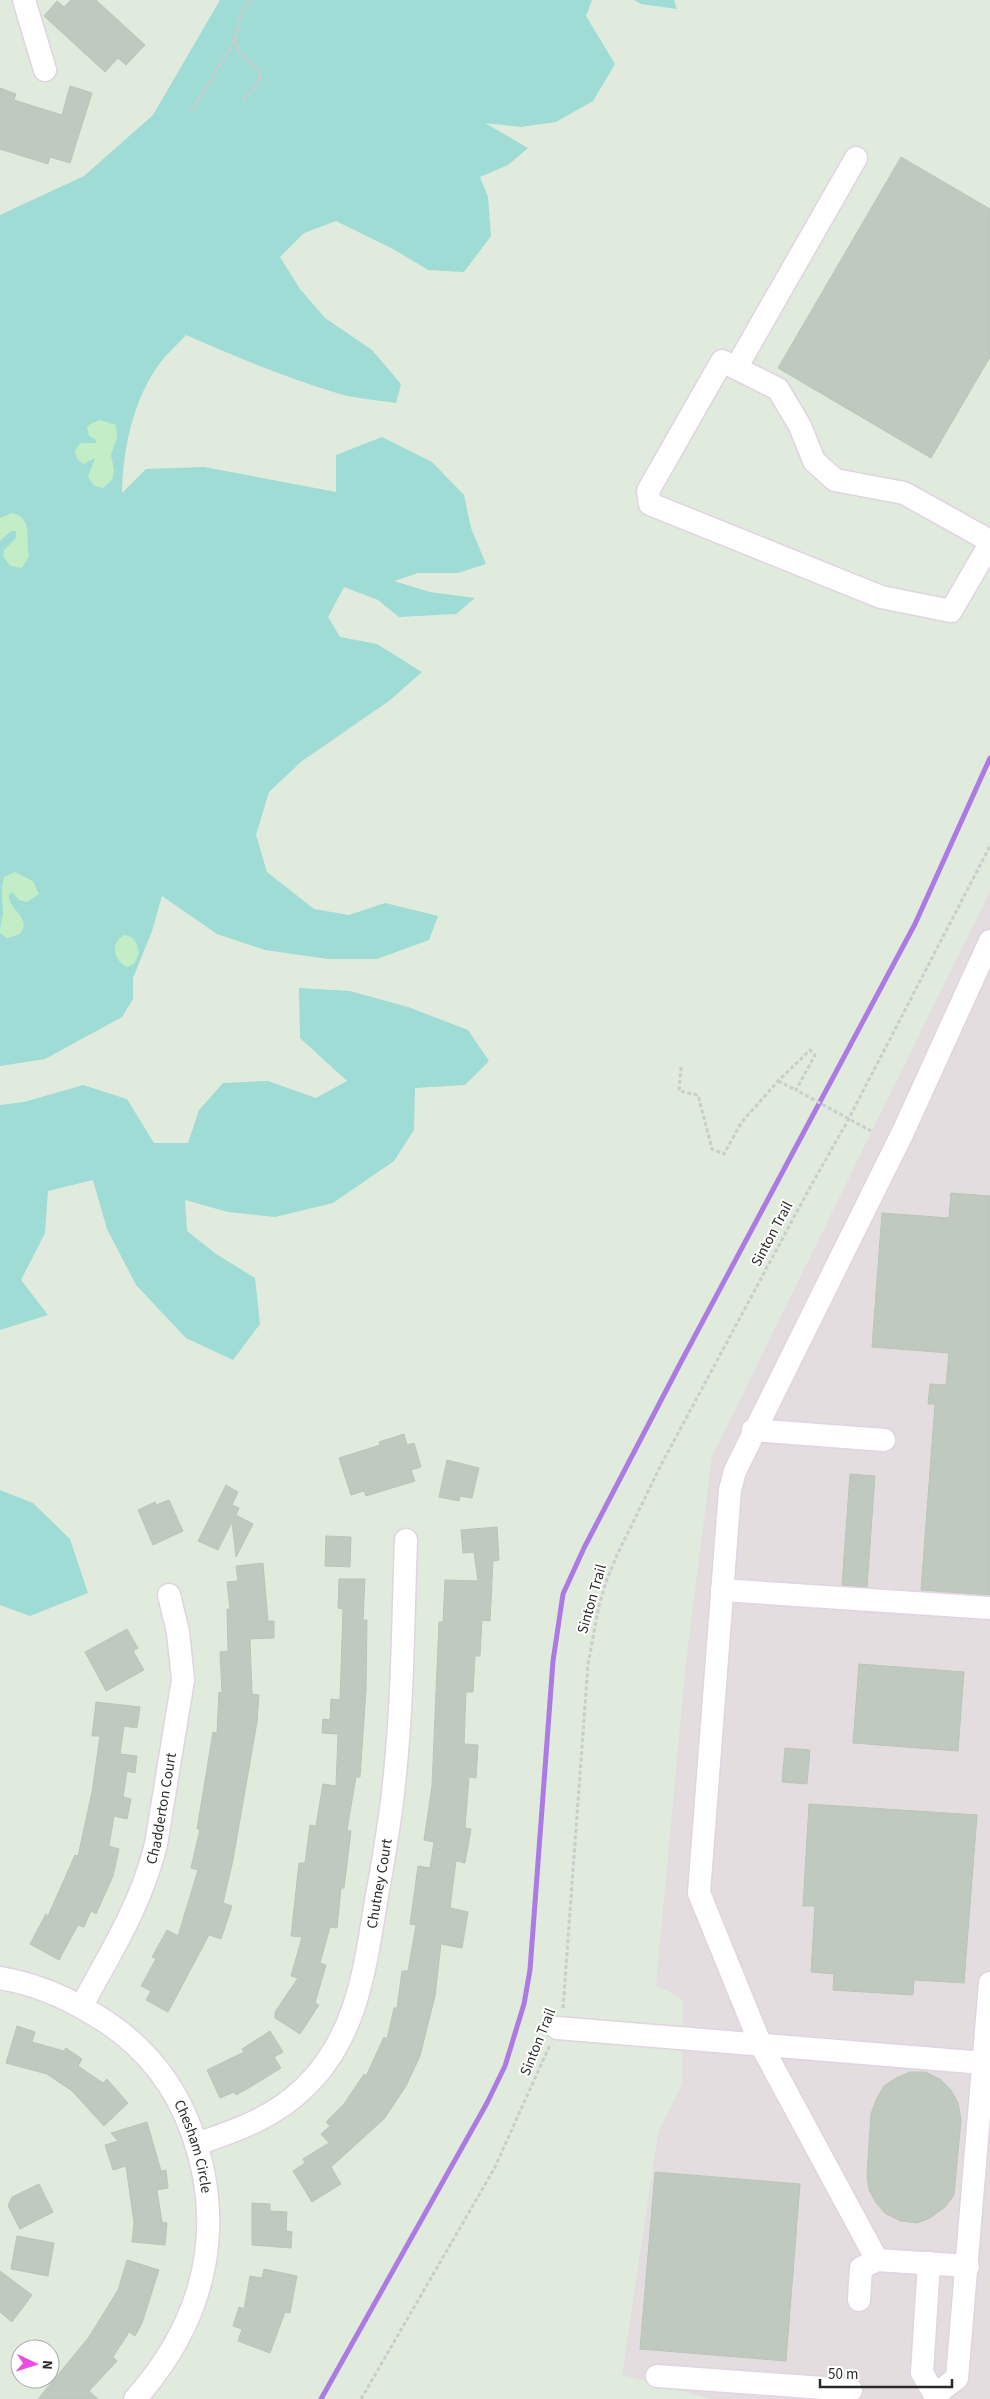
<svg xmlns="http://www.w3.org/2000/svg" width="990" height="2399" viewBox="0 0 990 2399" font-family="'Source Sans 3',sans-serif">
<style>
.industrial{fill:#e4dde0}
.green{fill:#9edcd5}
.sand{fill:#c3edc6}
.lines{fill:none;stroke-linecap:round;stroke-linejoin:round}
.stream{stroke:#ad7ae3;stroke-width:5}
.building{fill:#c0c9c0;stroke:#b9c6b7}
.minor-casing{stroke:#e1d3e1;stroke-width:25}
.path{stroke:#ccc;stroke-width:3;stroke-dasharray:4 2.5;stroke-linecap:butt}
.minor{stroke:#fff;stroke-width:22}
.labels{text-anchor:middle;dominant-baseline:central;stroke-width:4;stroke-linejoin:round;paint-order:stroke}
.street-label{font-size:15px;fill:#2a2a2a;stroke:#fff}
</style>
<rect width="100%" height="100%" fill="#e0ebdd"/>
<!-- industrial -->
<path class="industrial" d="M990,891V2399H711L622,2375L658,2133L682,2084L683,2000L656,1985L686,1662L712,1456Z"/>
<!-- green -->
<path class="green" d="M220,0H592L586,16L615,64L593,101L556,122L521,127L485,123L528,148L508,165L480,177L488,197L491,236L464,272L428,270L395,250L336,221L304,233L280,257L300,289L325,318L372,350L401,384L396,403C378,400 358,399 340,394C287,378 236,357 186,335C176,346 163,357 155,370C132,406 123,450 122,493L146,469L204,467L336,492V455L382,437L432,462L464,495L471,528L486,564L458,573H418L394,581L430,592L475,598L456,614L399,617L378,600L344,587L328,617L340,637L377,644L422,672L389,701L302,761L269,792L256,835L267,872L314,909L349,915L385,903L438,916L429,940L377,959H328L265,950L217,934L162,896L152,931L133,978V999L122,1017L45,1059L0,1066V215L84,176L153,115Z
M634,0H674L677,9L641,4Z
M299,988L350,991L408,1007L468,1030L489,1061L465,1085L415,1088L414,1130L394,1161L333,1203L275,1217L228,1212L185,1200L187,1231L216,1254L255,1278L260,1324L233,1360L186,1338L136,1285L107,1229L93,1180L48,1191L45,1233L21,1280L48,1315L0,1330V1105L24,1102L83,1085L127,1099L154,1143H188L199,1110L223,1083L268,1081L316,1098L347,1081L300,1038Z
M0,1490L33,1503L70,1539L88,1593L30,1616L0,1605Z"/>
<!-- sand -->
<path class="sand" d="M100,420L116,425L117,438L111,455L114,470L112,480L103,488L94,486L88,477L95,458L83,464L77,459L75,451L80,443H97L95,439L89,436L87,428L90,424Z
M12,513C34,518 25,539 29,556L22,568L10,566L3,556L4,550L16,538V531H11L0,541V518Z
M15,872L33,881L39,894L27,902L19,900L12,892L9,895C8,910 33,917 20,934L7,938L0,933C0,926 2,920 3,913C3,900 0,893 4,877Z
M124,935C135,936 137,943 139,953L134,964L127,967C113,960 110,943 124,935Z"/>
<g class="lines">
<!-- stream -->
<path class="stream" d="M321,2399L487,2103L505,2066L524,2004L530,1970L553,1661L563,1594L584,1548L681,1362L915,924L990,758"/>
</g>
<!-- building -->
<path class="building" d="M71,0H96L145,45L126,65L118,58L105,72L44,16L57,1L64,7Z
M70,86L92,93L70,163L50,157L48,164L0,149V88L16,94L14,100L62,115Z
M901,157L990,209V357L931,458L778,368Z
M951,1193L990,1196V1595L921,1590L935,1404H928L930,1384L946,1385L949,1353L872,1347L882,1213L949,1218Z
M404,1434L407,1445L414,1443L421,1467L411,1470L415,1481L366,1496L364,1491L351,1495L339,1458L380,1445L379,1442Z
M447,1460L479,1468L472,1498L460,1496L459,1501L439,1497Z
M850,1474L875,1476L867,1587L842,1585Z
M226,1485L238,1492L232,1505L239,1508L236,1515L253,1524L236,1557L232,1522L218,1550L198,1541Z
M169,1500L183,1531L153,1545L138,1510L155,1502L156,1505Z
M497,1527L499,1560L493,1561L490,1621L482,1620L480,1656H475L473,1692H466L464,1744L478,1745L476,1778L469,1777L465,1828L471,1829L465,1863L456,1861L450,1908L468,1912L462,1948L441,1944L435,1996L420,2056L406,2086L384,2119L331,2167L341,2184L312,2202L293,2171L305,2163L303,2159L329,2143L321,2134L330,2126L326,2122L344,2104L364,2074L366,2076L384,2037L387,2039L394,2008H397L402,1971H408L416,1925L410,1924L418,1866L430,1868L434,1842L424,1840L432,1786L439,1622H443L445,1580L478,1581L474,1552L463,1553L461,1530Z
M326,1536L351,1537L350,1567L325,1566Z
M263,1563L268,1621H274V1638L250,1639L252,1694L259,1695L257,1722L233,1860L223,1903L232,1906L221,1939L209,1935L168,2012L146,2000L151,1991L141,1986L156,1959L152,1957L167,1930L178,1936L198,1870L191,1868L200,1829H197L213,1732L217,1733L219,1692L222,1693L220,1652L228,1651L227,1609H230L227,1582L238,1581L236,1566Z
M339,1579H365L363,1620H367L366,1690L360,1777H356L347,1830L351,1831L344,1888H341L337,1928L330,1927L320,1963L326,1965L315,2003L319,2005L300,2034L275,2018V2012L298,1978L291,1976L302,1937L291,1936L299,1863H305L310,1825L316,1826L323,1784L336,1786L338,1734L322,1733L323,1719L330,1720L331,1699L340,1700L343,1609L338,1608Z
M127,1629L138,1648L133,1651L144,1670L106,1691L85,1652Z
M859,1664L964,1672L958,1751L853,1743Z
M96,1702L140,1707L137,1728L124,1726L120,1754L137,1756L135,1773L127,1771L123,1797L131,1799L127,1819L114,1816L109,1846L119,1849L113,1876L96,1914L91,1911L84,1927L78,1925L59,1960L30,1944L46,1914L48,1916L75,1855L78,1856L92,1792L100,1736H92Z
M785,1748L810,1750L807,1784L782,1782Z
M809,1804L977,1815L964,1983L914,1980L913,1995L833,1990L834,1974L811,1972L815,1906H803Z
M17,2026L35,2032L32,2042L64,2051L66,2048L82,2059L78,2066L103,2083L107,2079L128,2103L104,2126L72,2091L47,2074L6,2063Z
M270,2031L283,2052L274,2057L281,2068L247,2089L236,2095L234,2092L220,2098L207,2070L244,2052L242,2049Z
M910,2072H925L940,2079L951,2090L958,2103L961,2120L954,2195L945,2207L930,2218L917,2223L901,2221L886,2214L876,2203L869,2190L867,2175L871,2114L876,2100L884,2086L896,2078Z
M147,2122L161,2171L166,2170L168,2188L157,2190L162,2222L167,2223L165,2245L132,2242L134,2223L126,2166L113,2170L105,2145L118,2141L111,2133Z
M655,2172L800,2184L786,2361L640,2349Z
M39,2184L53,2212L20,2229L8,2206L12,2197Z
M252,2203L270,2204V2211L287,2212L286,2231L292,2232L291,2248L252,2245Z
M17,2236L54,2243L48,2276L11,2269Z
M127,2260L159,2270L142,2323L135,2336L129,2332L113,2357L117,2361L89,2391L98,2399H38L89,2337L118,2290Z
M264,2269L297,2276L290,2313L285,2312L270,2353L238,2341L242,2329L233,2326L239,2307L244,2309L250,2276L262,2278Z
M0,2271L32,2295L12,2322L0,2312Z"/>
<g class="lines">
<!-- minor casing -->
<g class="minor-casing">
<g id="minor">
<path d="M24,0L45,70"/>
<path d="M736,368L856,158"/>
<path d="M990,541L904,493L835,480L814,461L800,426L778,389L722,361L648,491L650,504L881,597L951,611L990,544"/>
<path d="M753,1430L884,1440"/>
<path d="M722,1590L990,1608"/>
<path id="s1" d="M0,1978C32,1983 61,1995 88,2011C137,2038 173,2079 192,2132C227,2230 204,2322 135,2399"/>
<path id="s2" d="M81,2007C110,1954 142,1903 156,1844L183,1680L178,1632L169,1595"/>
<path d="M557,2028L984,2063"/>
<path id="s3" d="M196,2144C236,2131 275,2117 305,2087C357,2037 365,1968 376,1901C384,1858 391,1816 395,1774C403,1696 403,1618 406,1540"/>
<path d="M929,2263L922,2373L935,2395"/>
<path d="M968,2266L877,2260L760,2043L699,1893L730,1490L735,1471L903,1132L990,941"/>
<path d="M859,2300L861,2268L877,2260"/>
<path d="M657,2376L851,2390"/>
<path d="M935,2395L957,2378L990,1983"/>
</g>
</g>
<!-- path -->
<path class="path" d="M235,40L239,53L260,72L259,83L241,101
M191,111L235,40L241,14L250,0
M681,1067L679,1091L698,1095L712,1149L724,1154L741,1123L778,1081L810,1050L815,1055L796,1090L871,1131
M778,1081L796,1090
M563,2008L588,1664L599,1606L607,1579L618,1553L661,1465L808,1191L847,1122L990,846
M361,2399L494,2169L550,2045"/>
<!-- minor -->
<use href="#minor" class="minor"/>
</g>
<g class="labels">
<!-- street labels -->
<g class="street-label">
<text transform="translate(772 1234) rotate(-62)">Sinton Trail</text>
<text transform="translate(592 1599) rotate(-74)">Sinton Trail</text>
<text stroke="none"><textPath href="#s2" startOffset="216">Chadderton Court</textPath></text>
<text stroke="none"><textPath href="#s3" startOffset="345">Chutney Court</textPath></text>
<text transform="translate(538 2042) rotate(-68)">Sinton Trail</text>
<text stroke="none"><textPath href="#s1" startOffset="272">Chesham Circle</textPath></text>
</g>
</g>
<!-- north arrow -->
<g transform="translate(35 2364) rotate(94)"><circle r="24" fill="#ffffff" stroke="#aaaaaa"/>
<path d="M0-4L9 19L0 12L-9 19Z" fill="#e94ce3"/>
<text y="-8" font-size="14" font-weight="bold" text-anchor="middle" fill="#2a2a2a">N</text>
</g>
<!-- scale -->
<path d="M820 2379v8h132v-8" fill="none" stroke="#2a2a2a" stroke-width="2.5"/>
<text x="828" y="2379" font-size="15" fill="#2a2a2a" stroke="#ffffff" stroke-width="4" paint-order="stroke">50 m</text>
</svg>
